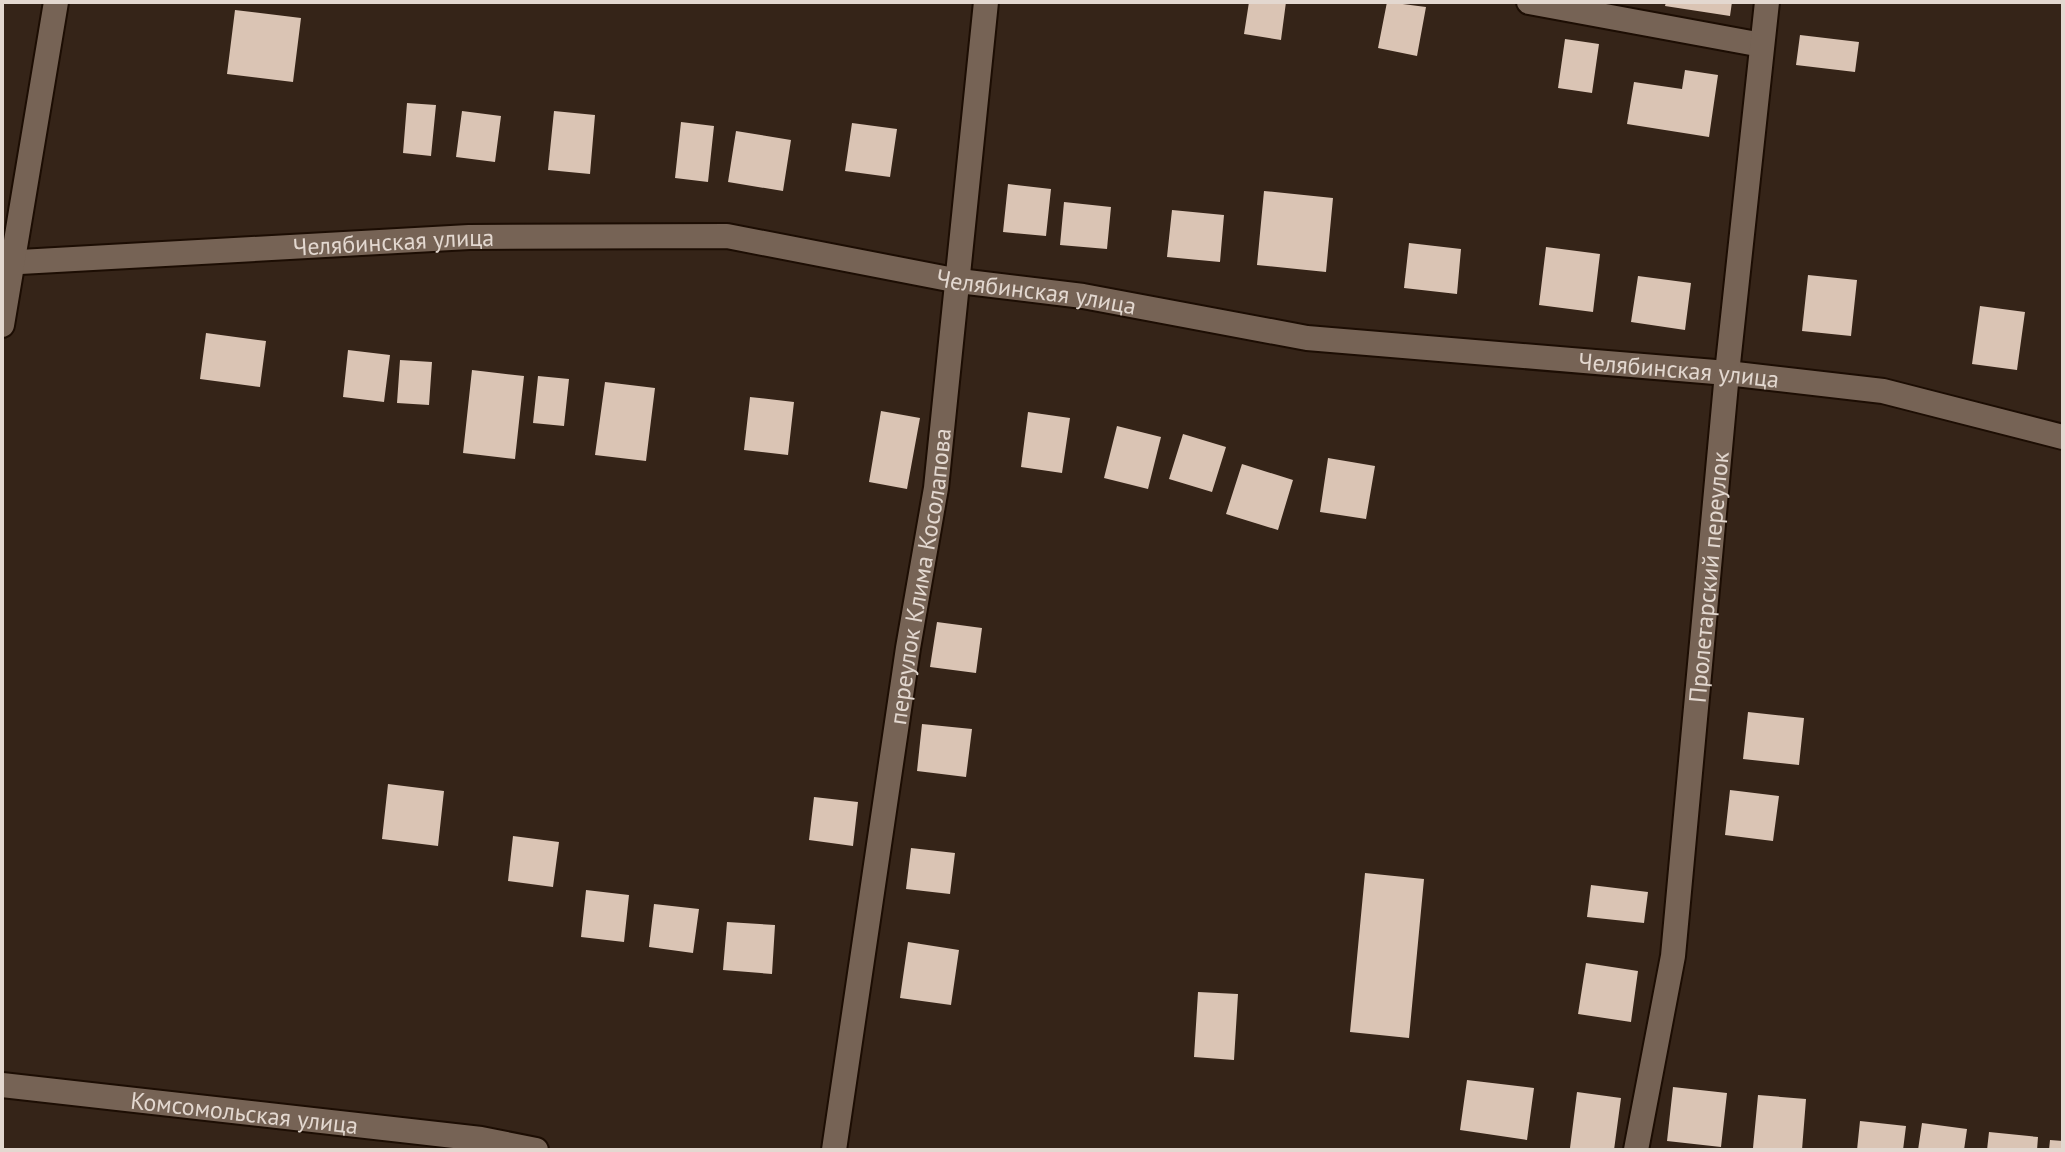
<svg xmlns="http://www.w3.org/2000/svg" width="2065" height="1152" viewBox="0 0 2065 1152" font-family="'PT Sans',sans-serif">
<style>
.building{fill:#dac4b4}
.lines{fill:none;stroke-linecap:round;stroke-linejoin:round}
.minor-casing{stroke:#1c0d03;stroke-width:28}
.minor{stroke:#766355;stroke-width:24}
.labels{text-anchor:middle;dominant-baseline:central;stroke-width:8;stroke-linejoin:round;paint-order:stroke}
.street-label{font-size:24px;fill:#e3d8d0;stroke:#170f0a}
</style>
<rect width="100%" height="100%" fill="#352418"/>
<!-- building -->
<path class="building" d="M1249,2H1286L1281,40L1244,34Z
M1387,2L1426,7L1417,56L1378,48Z
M1666,2H1732L1730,16L1665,6Z
M235,10L301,18L293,82L227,74Z
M1800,35L1859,42L1855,72L1796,65Z
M1565,39L1599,44L1592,93L1558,88Z
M1685,70L1718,75L1709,137L1627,124L1634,82L1682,89Z
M407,103L436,105L431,156L403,153Z
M462,111L501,116L495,162L456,157Z
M554,111L595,115L590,174L548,170Z
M681,122L714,126L708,182L675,178Z
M852,123L897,129L890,177L845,171Z
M736,131L791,140L783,191L728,182Z
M1008,184L1051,189L1046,236L1003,232Z
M1264,191L1333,198L1326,272L1257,265Z
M1064,202L1111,207L1107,249L1060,245Z
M1172,210L1224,215L1220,262L1167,257Z
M1409,243L1461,249L1457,294L1404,288Z
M1546,247L1600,254L1593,312L1539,305Z
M1808,275L1857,280L1851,336L1802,331Z
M1638,276L1691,283L1685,330L1631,322Z
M1980,306L2025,312L2017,370L1972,364Z
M206,333L266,341L260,387L200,379Z
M348,350L390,355L384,402L343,397Z
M400,360L432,362L429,405L397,403Z
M472,370L524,376L515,459L463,453Z
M538,376L569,379L564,426L533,423Z
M605,382L655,388L646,461L595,455Z
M750,397L794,402L788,455L744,450Z
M881,411L920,418L907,489L869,482Z
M1028,412L1070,418L1062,473L1021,467Z
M1117,426L1161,437L1148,489L1104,478Z
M1183,434L1226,447L1212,492L1169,479Z
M1328,458L1375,466L1366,519L1320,512Z
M1242,464L1293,480L1278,530L1226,514Z
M937,622L982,628L976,673L930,667Z
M1748,712L1804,718L1799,765L1743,759Z
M922,724L972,729L966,777L917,771Z
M388,784L444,791L438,846L382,839Z
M1730,790L1779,796L1773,841L1725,835Z
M814,797L858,802L853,846L809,840Z
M513,836L559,842L553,887L508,881Z
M911,848L955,853L950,894L906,889Z
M1365,873L1424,879L1409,1038L1350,1032Z
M1591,885L1648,892L1644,923L1587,917Z
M586,890L629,895L624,942L581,937Z
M654,904L699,909L693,953L649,947Z
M727,922L775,925L772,974L723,970Z
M908,942L959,950L951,1005L900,998Z
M1586,963L1638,971L1631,1022L1578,1014Z
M1198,992L1238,994L1234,1060L1194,1057Z
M1467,1080L1534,1088L1527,1140L1460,1130Z
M1673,1087L1727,1093L1721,1147L1667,1141Z
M1577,1092L1621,1098L1614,1150L1570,1148Z
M1758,1095L1806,1099L1802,1150L1753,1148Z
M1860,1121L1906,1126L1903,1150H1857Z
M1922,1123L1967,1129L1964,1150H1918Z
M1989,1132L2038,1137L2037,1150H1987Z
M2050,1140L2063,1141V1150H2049Z"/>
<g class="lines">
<!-- minor casing -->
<g class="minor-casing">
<g id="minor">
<path d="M1529,2L1762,45"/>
<path id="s1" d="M2,263L469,237L727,236L959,281L1083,296L1307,338L1727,373L1883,391L2063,437"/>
<path d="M2,325L56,2"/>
<path id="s2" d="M2,1085L481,1139L536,1150"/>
<path id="s3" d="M834,1150L908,648L936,488L986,2"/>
<path id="s4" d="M1636,1150L1673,956L1727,373L1767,2"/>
</g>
</g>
<!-- minor -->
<use href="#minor" class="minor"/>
</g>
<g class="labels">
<!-- street labels -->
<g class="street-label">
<text stroke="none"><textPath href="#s1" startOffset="392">Челябинская улица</textPath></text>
<text stroke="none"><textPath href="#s1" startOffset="1040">Челябинская улица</textPath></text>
<text stroke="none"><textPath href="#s1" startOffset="1688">Челябинская улица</textPath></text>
<text stroke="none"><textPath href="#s3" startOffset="580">переулок Клима Косолапова</textPath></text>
<text stroke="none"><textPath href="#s4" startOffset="578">Пролетарский переулок</textPath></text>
<text stroke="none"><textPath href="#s2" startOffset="244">Комсомольская улица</textPath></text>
</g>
</g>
<!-- border -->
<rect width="2065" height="1152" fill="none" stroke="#e3d8d0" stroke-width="8"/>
</svg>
